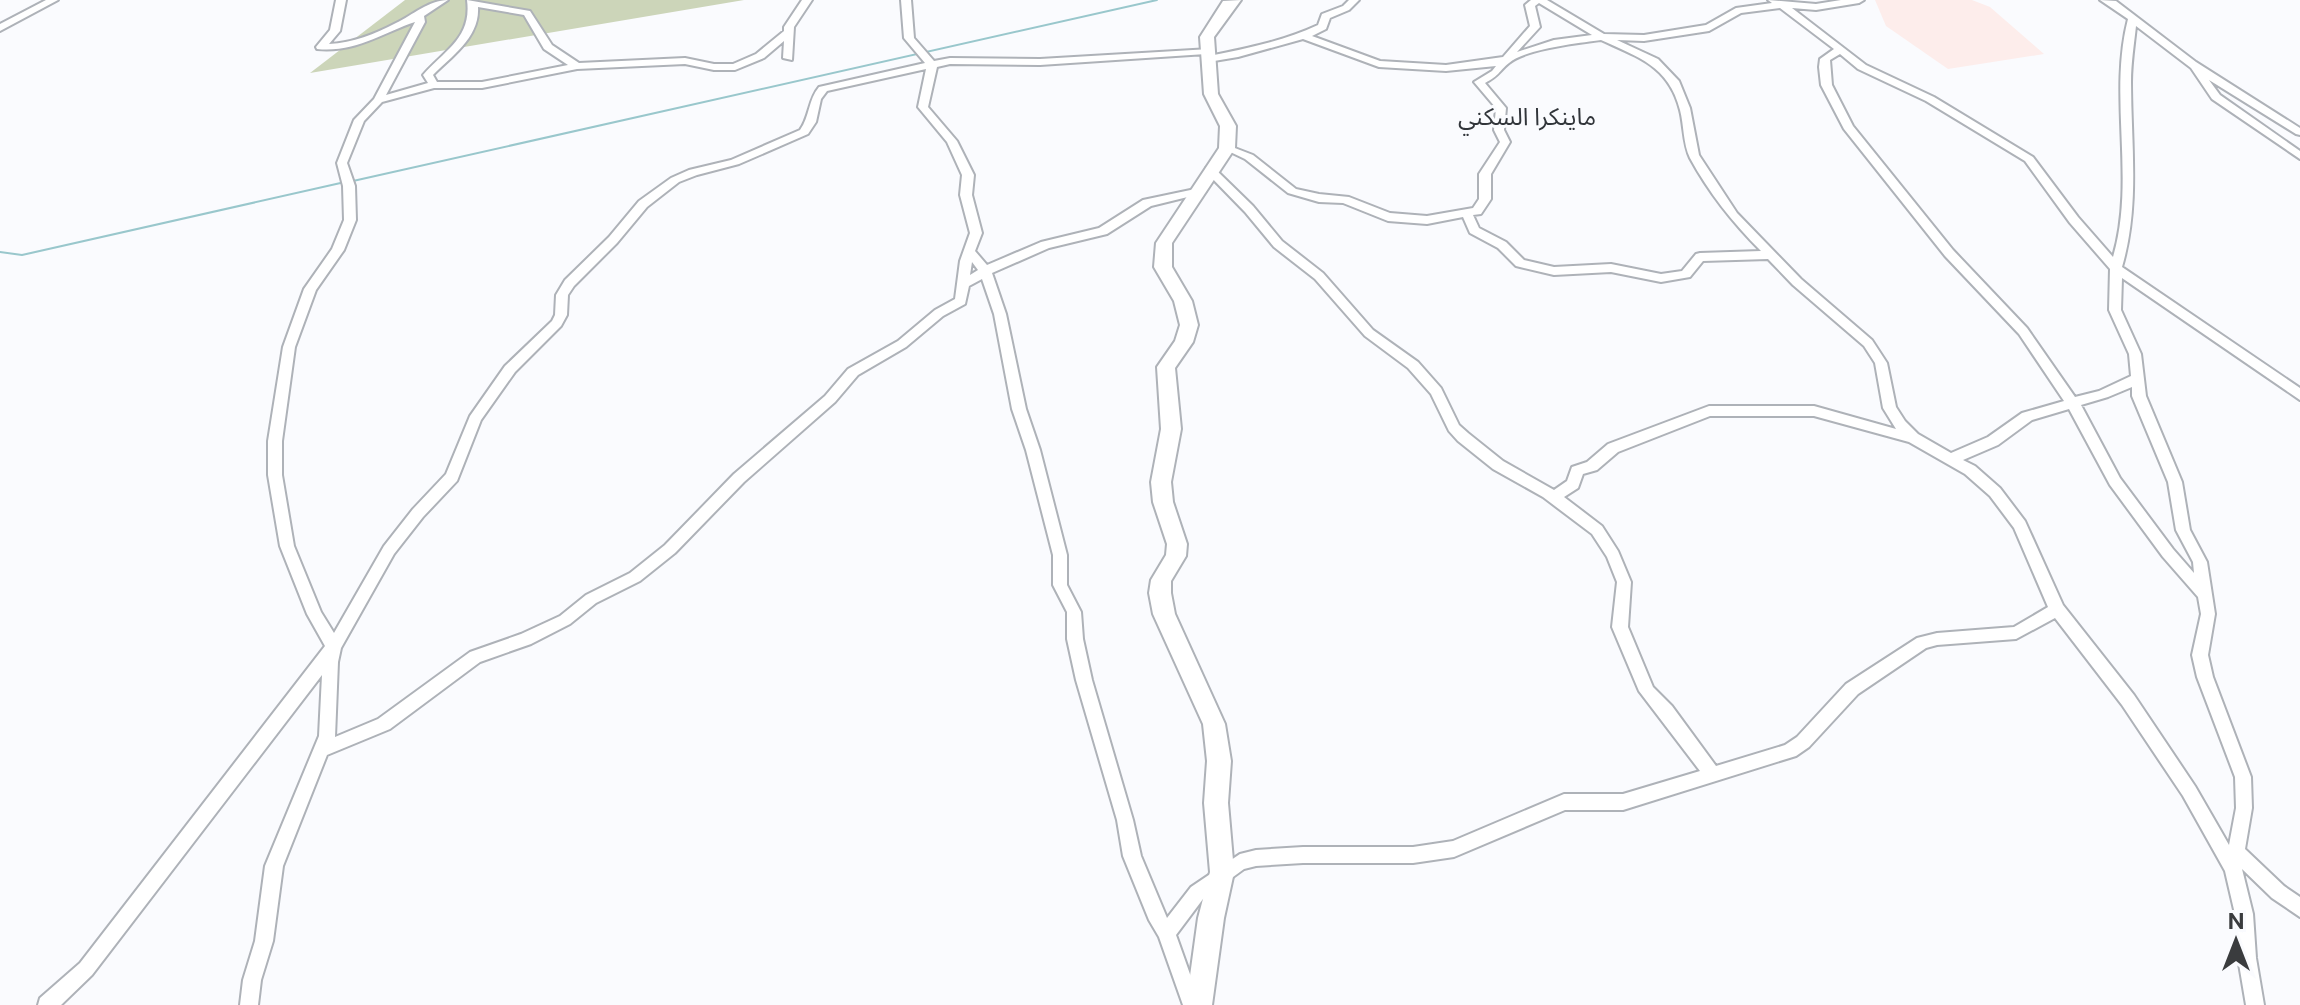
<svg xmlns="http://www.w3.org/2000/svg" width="2300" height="1005" viewBox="0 0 2300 1005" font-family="'Public Sans','Noto Sans Arabic',sans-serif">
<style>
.medical{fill:#fdedeb}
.green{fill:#ccd5b9}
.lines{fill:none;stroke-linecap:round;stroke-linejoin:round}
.stream{stroke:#99c7cc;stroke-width:2}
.street-casing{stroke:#aeb2b8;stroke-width:4}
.secondary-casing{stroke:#aeb2b8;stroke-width:4}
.street{fill:#fff;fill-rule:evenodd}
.secondary{fill:#fff;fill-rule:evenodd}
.labels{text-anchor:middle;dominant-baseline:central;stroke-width:6;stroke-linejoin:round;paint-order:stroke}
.far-neighbourhood-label{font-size:24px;fill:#31353a;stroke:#fafbfe}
</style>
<rect width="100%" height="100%" fill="#fafbfe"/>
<!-- medical -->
<path class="medical" d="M1875,0H1972L1990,7L2044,54L1948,69L1886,26Z"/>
<!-- green -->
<path class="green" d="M405,0H744L310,73Z"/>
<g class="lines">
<!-- stream -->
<path class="stream" d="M353,181L1157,0
M0,252L22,255L345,182"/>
<!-- street casing -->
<g class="street-casing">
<path id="street" d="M46,0H58L0,31V24Z
M336,0H346L340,31L329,44C353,43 375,34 396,23C413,15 429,0 448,0L424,16L425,22L386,95L428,83L423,75C445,50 472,38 467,0L530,11L552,45L579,63L685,58L714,64H733L756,54L784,31V27L802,0H812L794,27L792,60L783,58L784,41L764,58L735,70H714L685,64L577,69L482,88H434L382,102L364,121L347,163L355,186L356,220L344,250L316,290L295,347L282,441V475L294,546L321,612L334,633L384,546L413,509L446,474L470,416L505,366L552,321L555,315L556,295L565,280L609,237L639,201L671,178L689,170L731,160L800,130C810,116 808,100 819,87L925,63L904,38L901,0H911L914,38L934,61L950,58L1040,59L1210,49V53L1206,54L1040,65L950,64L937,67L928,107L957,141L974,175L972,195L982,233L975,251L987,265L1041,242L1099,228L1143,200L1200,188L1206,191L1204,193L1151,206L1107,234L1049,248L992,273L1006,314L1026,409L1040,450L1067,555V585L1081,612L1083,639L1092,680L1133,820L1141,856L1167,918L1191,887L1240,854L1256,850L1303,847H1413L1453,841L1564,794H1623L1700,771L1639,691L1612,627L1617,582L1607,557L1592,534L1543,497L1493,469L1458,441L1449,431L1431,394L1408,368L1365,336L1315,279L1274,247L1245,212L1206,172V168H1214L1253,206L1282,241L1323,273L1373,330L1418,362L1441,388L1459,425L1468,433L1503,461L1554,490L1567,481L1572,467L1587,462L1608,444L1709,406H1814L1896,429L1883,408L1875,363L1864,346L1793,285L1768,259L1703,261L1690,277L1661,282L1611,272L1554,275L1520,267L1516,266L1498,248L1470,233L1463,217L1427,224L1388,221L1343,203L1319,202L1288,193L1245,159L1222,148L1227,145L1253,155L1296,189L1319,194L1349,197L1390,213L1427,216L1473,208L1479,199V174L1500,142L1494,130L1496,108L1474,82L1492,71L1496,66L1446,71L1379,67L1303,39L1238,57L1208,62L1203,59L1204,57C1244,49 1281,42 1318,25L1322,14L1343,6L1349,0H1359L1349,10L1330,18L1326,29L1312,36L1380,61L1446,65L1503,57L1530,26L1525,5L1531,0H1547L1604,34L1644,35L1706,25L1736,8L1772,3L1768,0L1816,4L1841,0H1864L1859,3L1816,10L1792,8L1866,65L1934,97L2033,157L2078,217L2113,257C2136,179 2108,97 2128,19L2100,0L2116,1L2196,62L2300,128V135L2296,134L2209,80L2220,95L2300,151V159L2212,99L2191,68L2136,26C2134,45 2131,63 2131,82C2131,145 2140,205 2122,267L2300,388V400L2122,278L2121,310L2141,354L2146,396L2182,482L2190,530L2207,562L2215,614L2208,655L2213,677L2251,777L2252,808L2245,849L2284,886L2300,897V917L2272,898L2242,869L2253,914L2256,958L2264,1005H2246L2238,958L2235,914L2225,871L2183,796L2122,705L2055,618L2016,639L1937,645L1926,648L1858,694L1809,747L1796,756L1623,810H1565L1454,857L1413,863H1303L1256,866L1244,869L1203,899L1176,935L1201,1005H1183L1159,937L1149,920L1123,856L1117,820L1076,680L1067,639V612L1053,585V555L1026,450L1012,409L994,314L982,279L969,286L965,304L943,316L906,347L858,375L835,402L744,482L675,553L640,581L596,603L570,624L531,644L480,662L390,729L327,755L283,866L273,941L261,980L258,1005H240L243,980L255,941L265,866L319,736L322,675L92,975L61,1005H38L40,998L80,963L325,646L307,614L280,546L268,475V441L283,347L304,289L332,249L344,220L343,186L337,163L354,120L374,99L415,22C384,32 356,53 317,49L316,47L330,30ZM1539,3L1592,35L1554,40L1517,52L1540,27L1535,6ZM478,7L524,15L544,49L568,65L482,82H437L433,75C452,56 480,37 478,7ZM1780,8L1834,49L1820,59L1819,67L1821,85L1844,129L1945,256L2019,334L2064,401L2022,413L1988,437L1951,453L1918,434L1905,421L1896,407L1887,363L1872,340L1801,279L1737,213L1699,155L1690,108L1679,81L1658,59L1617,40L1644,41L1709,31L1741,13ZM1601,40C1638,57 1669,66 1680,110C1684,125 1683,144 1690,158C1709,193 1733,223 1761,251L1700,253L1696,254L1682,271L1661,274L1611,264L1554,267L1524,260L1506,242L1479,228L1473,215L1481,214L1491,199V174L1510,142L1504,130L1506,108L1485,83C1500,75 1498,72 1509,63C1525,49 1579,43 1601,40ZM1840,54L1858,69L1926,101L2025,161L2070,223L2110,269L2109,310L2129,354L2131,376L2099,391L2075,397L2027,328L1953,250L1853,126L1832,85L1830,60ZM926,69L918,107L947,142L962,175L960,195L970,233L960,261L955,299L935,310L898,341L848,369L825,396L734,474L665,545L630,573L586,595L560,616L521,634L470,652L378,719L335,737L338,662L341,648L394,554L423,517L457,481L481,420L515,372L561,326L567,315L568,295L574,286L617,243L647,207L679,182L697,175L739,164L808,134L816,122L821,99L827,91ZM972,262L978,270L970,275ZM2132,387V396L2168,482L2176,530L2193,562L2194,573L2173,549L2120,478L2081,405L2108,397ZM2069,409L2110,485L2163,557L2198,597L2201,614L2192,655L2197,677L2235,777L2236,808L2229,845L2195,786L2134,695L2063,605L2025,521L2000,488L1975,466L1963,460L1998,445L2032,420ZM1710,416H1814L1909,442L1965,474L1990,496L2014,528L2048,607L2014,627L1937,633L1917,638L1846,684L1797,737L1785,745L1716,766L1672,706L1653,687L1628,627L1631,582L1618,551L1602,526L1564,497L1578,488L1583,474L1597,470L1618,452Z"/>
</g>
<!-- secondary casing -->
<g class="secondary-casing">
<path id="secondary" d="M1241,0L1214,37L1218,94L1236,126L1235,148L1172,243V267L1192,301L1198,325L1193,342L1175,368L1181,429L1171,482L1173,502L1187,544L1186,556L1171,581V593L1175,614L1225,724L1231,761L1228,803L1234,872L1224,918L1212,1005H1186L1198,918L1210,872L1204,803L1207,761L1203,724L1153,614L1149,593L1151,580L1166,555L1167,544L1153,502L1151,482L1161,429L1157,367L1175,341L1180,325L1174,301L1154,267L1156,243L1219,148L1220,126L1204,94L1200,37L1223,1Z"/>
</g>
<!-- street -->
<use href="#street" class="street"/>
<!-- secondary -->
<use href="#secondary" class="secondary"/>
</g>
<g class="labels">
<!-- far-neighbourhood labels -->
<g class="far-neighbourhood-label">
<text x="1527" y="116">ماينكرا السكني</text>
</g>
</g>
<!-- north arrow -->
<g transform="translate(2236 941)" stroke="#fafbfe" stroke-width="6" paint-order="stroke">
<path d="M0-6L14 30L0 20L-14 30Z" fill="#3a3c3e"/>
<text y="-12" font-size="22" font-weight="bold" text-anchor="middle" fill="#3a3c3e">N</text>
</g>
</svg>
